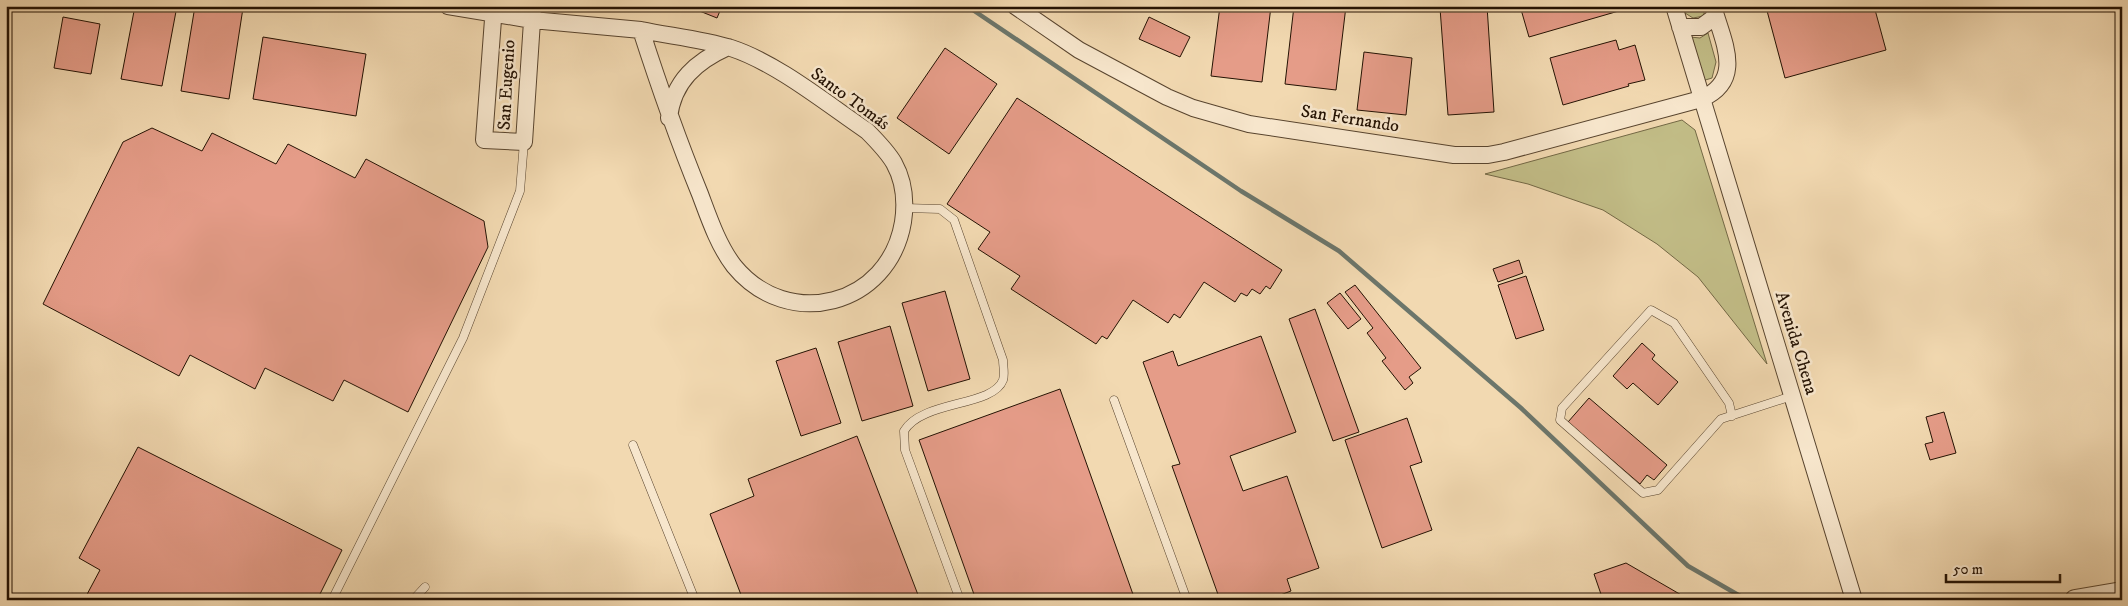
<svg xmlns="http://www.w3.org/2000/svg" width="2128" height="606" viewBox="0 0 2128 606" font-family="'IM FELL DW Pica',serif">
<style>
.green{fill:#c2bd87;stroke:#736845}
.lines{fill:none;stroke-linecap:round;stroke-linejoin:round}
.stream{stroke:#6c766b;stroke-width:4.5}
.building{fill:#e59c88;stroke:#241203}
.service-casing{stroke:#58442e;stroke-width:9}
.minor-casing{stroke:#58442e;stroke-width:18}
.tertiary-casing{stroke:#58442e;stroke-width:22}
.service{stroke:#f7e6cc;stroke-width:8}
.minor{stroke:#f7e6cc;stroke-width:16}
.tertiary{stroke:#f7e6cc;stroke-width:20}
.labels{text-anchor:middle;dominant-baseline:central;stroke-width:5;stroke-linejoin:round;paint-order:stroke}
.street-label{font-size:18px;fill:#241203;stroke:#f7e6cc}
</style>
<rect width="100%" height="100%" fill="#f2d9b1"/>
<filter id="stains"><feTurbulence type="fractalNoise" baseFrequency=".004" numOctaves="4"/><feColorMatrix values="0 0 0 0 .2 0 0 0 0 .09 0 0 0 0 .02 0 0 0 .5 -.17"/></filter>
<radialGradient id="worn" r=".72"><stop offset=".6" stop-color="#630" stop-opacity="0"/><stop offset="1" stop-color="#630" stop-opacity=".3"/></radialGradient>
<!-- green -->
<path class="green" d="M1683,6H1704V16L1693,18L1685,13Z
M1708,33L1716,62L1712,78L1702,81L1690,37L1700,38Z
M1682,120L1695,130L1767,364L1698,277L1657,244L1603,210L1528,184L1485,174Z"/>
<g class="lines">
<!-- stream -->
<path class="stream" d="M967,6L1241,191L1339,251L1521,408L1688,566L1747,600"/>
</g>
<!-- building -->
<path class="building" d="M135,6H177L162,86L121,79Z
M195,6L243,8L229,99L181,91Z
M687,6H722L717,18Z
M1220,6H1271L1262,82L1211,76Z
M1294,6H1346L1336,90L1285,84Z
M1487,6L1494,112L1448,115L1440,8Z
M1520,6H1636L1529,37Z
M1754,6H1874L1886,50L1785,78L1766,7L1755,10Z
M63,17L100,24L91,74L54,68Z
M1149,17L1190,37L1180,57L1139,39Z
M263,37L366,54L356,116L253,99Z
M1616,40L1619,50L1635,45L1645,80L1628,84L1629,86L1563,105L1550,58Z
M945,48L997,84L949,154L897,118Z
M1364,52L1412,58L1406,115L1357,110Z
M1017,98L1282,270L1270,289L1266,286L1260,294L1252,289L1247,296L1241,293L1235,302L1204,282L1180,318L1174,314L1168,323L1133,300L1107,339L1102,336L1096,344L1011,289L1020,276L978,249L990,232L947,204Z
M152,128L202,151L212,133L276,164L288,144L355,178L366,159L484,221L488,247L408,412L344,380L333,401L265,368L255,389L190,355L179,376L43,304L123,142Z
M1519,260L1523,273L1498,282L1493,269Z
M1526,276L1544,330L1516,339L1498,285Z
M1355,285L1421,368L1409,377L1413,383L1405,390L1382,361L1386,358L1367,333L1373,328L1345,292Z
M945,291L970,379L928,391L902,303Z
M1340,293L1361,319L1348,329L1327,303Z
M1315,309L1359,432L1333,441L1289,319Z
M890,326L913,406L862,421L838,342Z
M1261,336L1296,432L1230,456L1243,491L1287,476L1319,568L1287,579L1291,591L1267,600H1220L1172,466L1180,464L1143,362L1173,351L1178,366Z
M1642,343L1655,355L1652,359L1678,382L1658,405L1633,383L1627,389L1613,376Z
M816,348L841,423L801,436L776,361Z
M1060,389L1135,600H976L919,440Z
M1589,398L1667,465L1654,480L1647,475L1640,484L1568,422Z
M1944,412L1956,453L1930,460L1925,444L1933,442L1926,417Z
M1407,418L1422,462L1410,466L1432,530L1382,548L1345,440Z
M857,436L920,600H743L710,514L754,496L748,479Z
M138,447L342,550L317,600H84L100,570L79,558Z
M1626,563L1690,600H1603L1594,574Z"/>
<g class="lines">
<!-- service casing -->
<g class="service-casing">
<path id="service" d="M905,208L940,209L954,220L1003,360C1003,366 1005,374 1003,380C993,407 922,400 904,431L905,450L960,600
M1114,400L1187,600
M1732,416L1729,403L1674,323L1651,310L1562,408L1560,420L1643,493L1658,490L1721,419L1792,396
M633,445L695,600
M332,600L463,338L520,191L524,142
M413,600L425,587"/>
</g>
<!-- minor casing -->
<g class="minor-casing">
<path id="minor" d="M448,6L532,20L641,30
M494,6L484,140L524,142L533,6
M1015,6L1079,50L1167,97L1193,108L1249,124L1454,155H1488L1504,152L1701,99C1745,80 1723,42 1713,6
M1674,6L1854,600
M1680,27H1701L1716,16
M641,30C670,36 702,39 731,48C777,63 827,104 867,131C877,141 887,151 894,163C904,181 906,202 903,222C889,306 788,332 734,266C718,245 709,218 700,194C678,140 659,86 641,30Z
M669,118C673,81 697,61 728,47"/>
</g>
<!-- tertiary casing -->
<g class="tertiary-casing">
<path id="tertiary" d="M2075,600L2122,592"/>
</g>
<!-- service -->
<use href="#service" class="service"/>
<!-- minor -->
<use href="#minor" class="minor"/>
<!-- tertiary -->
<use href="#tertiary" class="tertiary"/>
</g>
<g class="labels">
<!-- street labels -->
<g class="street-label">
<text transform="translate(507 85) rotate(-87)">San Eugenio</text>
<text transform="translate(850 99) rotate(36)">Santo Tomás</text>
<text transform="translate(1350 119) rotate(9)">San Fernando</text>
<text transform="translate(1796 343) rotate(73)">Avenida Chena</text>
</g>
</g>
<!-- margin -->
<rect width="2128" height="606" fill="none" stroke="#f2d9b1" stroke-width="25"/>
<rect x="8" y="8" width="2113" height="591" fill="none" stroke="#241203" stroke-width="2.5"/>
<rect x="12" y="12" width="2103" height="581" fill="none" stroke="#241203"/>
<!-- scale -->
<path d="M1946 574v8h114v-8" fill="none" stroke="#241203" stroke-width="2.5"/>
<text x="1953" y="574" font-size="15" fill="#241203" stroke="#f7e6cc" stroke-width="4" paint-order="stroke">50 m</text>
<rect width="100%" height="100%" filter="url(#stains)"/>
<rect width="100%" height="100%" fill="url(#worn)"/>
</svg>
